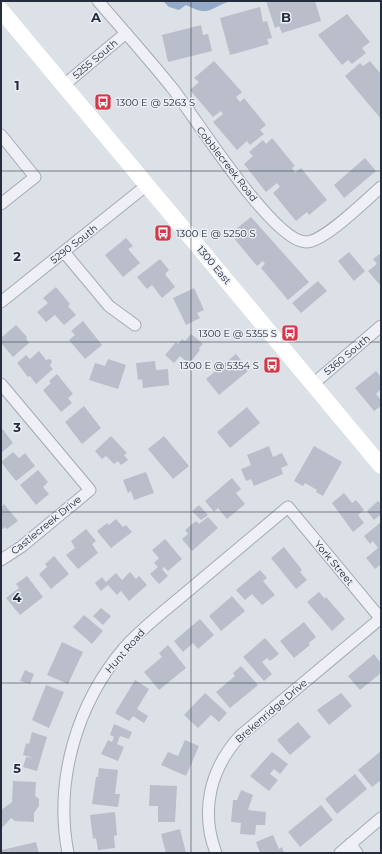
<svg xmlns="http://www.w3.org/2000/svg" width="382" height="854" viewBox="0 0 382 854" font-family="Montserrat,sans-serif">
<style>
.water{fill:#94acc9}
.building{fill:#b9beca}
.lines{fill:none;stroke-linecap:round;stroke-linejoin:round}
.minor-casing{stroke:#a5aab4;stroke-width:13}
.minor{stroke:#eef0f5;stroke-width:11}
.secondary{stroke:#fff;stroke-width:16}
.grid{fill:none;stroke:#252d3d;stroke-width:1;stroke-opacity:0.55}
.labels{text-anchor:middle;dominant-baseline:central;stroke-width:3;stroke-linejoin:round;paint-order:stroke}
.street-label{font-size:10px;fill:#252d3d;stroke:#ebeef4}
.poi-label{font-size:10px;fill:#252d3d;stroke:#ebeef4;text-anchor:start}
.grid-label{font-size:13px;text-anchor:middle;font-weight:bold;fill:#252d3d;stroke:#ebeef4;stroke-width:3;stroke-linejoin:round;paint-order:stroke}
</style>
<rect width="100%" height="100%" fill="#dce0e7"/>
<!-- water -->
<path class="water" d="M163,1H230C208,9 209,17 186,5L179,10L169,7Z"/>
<!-- building -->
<path class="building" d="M266,1H315L321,21L282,33L279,26L275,28Z
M260,7L263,22L267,21L272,38L267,39L269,44L230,55L220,18Z
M347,14L370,42L362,48L366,53L352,64L348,60L342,65L318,35Z
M201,25L203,35L208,34L212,51L168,62L162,35Z
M214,61L242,92L236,97L240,102L244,98L266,125L260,130L264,134L250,145L247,141L237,150L213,122L223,114L221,111L213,117L190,90L199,82L194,78Z
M370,61L381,74V119L345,76L360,63L363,66Z
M272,138L295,166L292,168L295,173L301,168L327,200L309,215L307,212L296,221L273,193L280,187L277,183L266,192L244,164L253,156L249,152L263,140L266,144Z
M365,158L376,171L344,198L334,185Z
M251,217L309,282L288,300L261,268L265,264L263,261L257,266L233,237L239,232L236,229Z
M126,238L133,246L128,249L140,263L123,277L105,255Z
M349,252L365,271L354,281L338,261Z
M381,253V284L380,285L368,271L377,264L373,259Z
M160,259L169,270L165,274L175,287L162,298L152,285L147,289L137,277Z
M318,281L327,291L301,313L292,303Z
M56,287L70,304L68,306L76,315L64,325L55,315L46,322L37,312L48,303L43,298Z
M194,288L204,310L197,313L200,318L186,325L173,298Z
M83,321L102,345L85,359L69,340L75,335L71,331Z
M16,325L27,337L26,339L29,343L13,357L1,343V338Z
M191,334L203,344L199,348L200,350L189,364L180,356L174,363L165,355L176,342L178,344L182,339L185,341Z
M39,351L46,360L50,359L52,361L50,366L53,369L36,384L30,376L28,377L17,363L26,355L30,359Z
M236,354L249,370L219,395L206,379Z
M108,359L126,365L118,389L89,380L95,363L105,366Z
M155,361L156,370L168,369L169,385L143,388L142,379L138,380L136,363Z
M376,371L381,377V389L376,394L381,400V406L374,411L355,388Z
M57,374L73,394L68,398L72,403L61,412L43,390L51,383L49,381Z
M84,406L101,428L82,444L65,422Z
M247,407L260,423L230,448L217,432Z
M1,427L13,443L1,453Z
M111,436L127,453L124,455L128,460L121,465L118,461L114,464L106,456L102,459L95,451Z
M164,436L189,466L173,479L148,449Z
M269,446L273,457L282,453L288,465L281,468L283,474L254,486L251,479L246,481L241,469L251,465L247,455Z
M314,446L342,462L323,496L316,492L317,490L305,483L303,486L294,481Z
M13,452L19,458L25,453L35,466L16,481L1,462Z
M38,470L48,482L43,487L49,494L36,505L20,485Z
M146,472L154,493L134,500L131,491L128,493L123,480Z
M232,478L241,489L236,493L245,504L227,519L218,508L214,512L205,501Z
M344,493L352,503L356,500L364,510L358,515L364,523L353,532L332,503Z
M378,501L381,504V514L374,520L367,511Z
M4,504L18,521L7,529L5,527L1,530V507Z
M199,505L208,515L201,520L192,511Z
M208,517L218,528L192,551L182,539L188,534L185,530L196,521L199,524Z
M116,519L123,527L126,525L132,532L111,548L97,531L107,523L109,525Z
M380,523L381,564L375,569L366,558L378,548L373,541L370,544L364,536Z
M86,529L96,541L92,544L98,553L78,569L66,555L75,548L71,541Z
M165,539L182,559L168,571L164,567L162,569L168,576L159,584L150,574L158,567L154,563L159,558L152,550Z
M284,547L302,570L300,572L307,580L296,589L271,558Z
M54,556L69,574L51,589L39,574L47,567L45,564Z
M260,570L267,578L263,581L275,595L262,605L252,594L245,600L236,590Z
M130,572L136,579L139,576L147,585L129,601L121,591L117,595L108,585L101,591L95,583L102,577L106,582L116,573L122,580Z
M27,576L43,597L20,615L6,598L19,588L16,584Z
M319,592L325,599L326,597L345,619L332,631L307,602Z
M232,596L245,611L221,631L209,616Z
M101,608L111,616L103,625L93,616Z
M84,615L103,631L92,644L73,627Z
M200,619L214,635L198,649L193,643L183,652L174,641Z
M304,622L316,637L309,643L310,645L294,658L280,641Z
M265,638L279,654L270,661L267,658L262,662L272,674L264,681L243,657Z
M62,642L83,652L68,684L47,675Z
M168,645L186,668L159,690L144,672L162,657L159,653Z
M374,654L381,663V673L360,690L348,676Z
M241,666L258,685L230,708L216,692L235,676L233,673Z
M25,670L34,674L30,684L20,681Z
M135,680L149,689L137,709L148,716L144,723L133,716L129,721L115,713Z
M46,685L64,692L49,728L32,720Z
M205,693L227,713L219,722L211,715L198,728L184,715Z
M341,693L352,706L329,725L317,710Z
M298,722L311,737L290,755L277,740Z
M114,724L132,732L129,739L120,736L117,744L124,747L118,761L101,754L108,740L112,742L114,737L110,735Z
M32,732L47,737L37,771L23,767L26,757L34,758L23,755L26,743L29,744Z
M185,740L199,746L186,776L161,765L168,752L178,756Z
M381,751V780L372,787L358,770Z
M272,752L288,764L280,774L274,769L270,774L278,780L269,791L250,776Z
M99,768L118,770L115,794H120L118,807L92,804L96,777H98Z
M355,774L367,789L337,814L325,799Z
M13,781L36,782L35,796L39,799V806L34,813V822L15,821L11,818L1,829V810L12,802Z
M150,785L177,786L175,822H158V806H149Z
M241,790L253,795L248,810L266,812L265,825H256L255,835L240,834L241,823L231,822L233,800H237Z
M321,805L333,820L300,847L288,832Z
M115,812L117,835L114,836L115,848L98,850L96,838L93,839L90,815Z
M180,829L186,853H166L161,834Z
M273,835L279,849L282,847L284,853H260L256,842Z
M36,842L39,853H2V850Z"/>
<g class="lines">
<!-- minor casing -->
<g class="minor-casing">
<path id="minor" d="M98,1C123,30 149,59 173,89C195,117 273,242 306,242C324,242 366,200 381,187
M64,85L126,33
M1,135L35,177L1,204
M64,252L109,306L135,325
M1,302L147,185
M1,384L90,490L21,547L1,560
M313,384L381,326
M350,844L357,853
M68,853C54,780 77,703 125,647C144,626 167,609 188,591C221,563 255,535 288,507L381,619
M216,853C200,811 210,769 240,736L381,618
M340,853L381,818"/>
</g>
<!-- minor -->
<use href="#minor" class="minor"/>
<!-- secondary -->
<path class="secondary" d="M1,10L381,466"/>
</g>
<!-- grid -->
<path class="grid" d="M191,1V853M1,171H381M1,342H381M1,512H381M1,683H381"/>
<!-- icons -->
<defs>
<g id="bus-square" transform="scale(0.9)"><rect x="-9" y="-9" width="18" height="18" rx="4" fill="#d3394a" stroke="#ebeef4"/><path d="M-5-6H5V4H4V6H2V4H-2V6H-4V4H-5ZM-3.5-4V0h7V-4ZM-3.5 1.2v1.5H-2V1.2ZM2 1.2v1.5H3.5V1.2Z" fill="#fff"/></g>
</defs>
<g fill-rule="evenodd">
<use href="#bus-square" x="103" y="102"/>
<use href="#bus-square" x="163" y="233"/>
<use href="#bus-square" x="290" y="333"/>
<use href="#bus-square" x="272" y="365"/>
</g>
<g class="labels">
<!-- street labels -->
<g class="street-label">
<text transform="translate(95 59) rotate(-40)">5255 South</text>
<text transform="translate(227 164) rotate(52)">Cobblecreek Road</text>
<text transform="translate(74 244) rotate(-38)">5290 South</text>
<text transform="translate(214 265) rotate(50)">1300 East</text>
<text transform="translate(347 355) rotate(-40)">5360 South</text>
<text transform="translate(46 525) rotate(-39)">Castlecreek Drive</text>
<text transform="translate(334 563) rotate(50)">York Street</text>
<text transform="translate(125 651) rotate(-49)">Hunt Road</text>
<text transform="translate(271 711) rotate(-41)">Brekenridge Drive</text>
</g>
<!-- poi labels -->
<g class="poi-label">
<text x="116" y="102">1300 E @ 5263 S</text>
<text x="176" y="233">1300 E @ 5250 S</text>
<text x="277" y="333" text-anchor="end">1300 E @ 5355 S</text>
<text x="259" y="365" text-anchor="end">1300 E @ 5354 S</text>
</g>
</g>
<g class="grid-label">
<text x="96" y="22">A</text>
<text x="286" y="22">B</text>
<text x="17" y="90">1</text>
<text x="17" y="261">2</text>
<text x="17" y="432">3</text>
<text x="17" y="602">4</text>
<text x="17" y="773">5</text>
</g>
<!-- border -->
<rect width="382" height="854" fill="none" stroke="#252d3d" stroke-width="4"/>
</svg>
